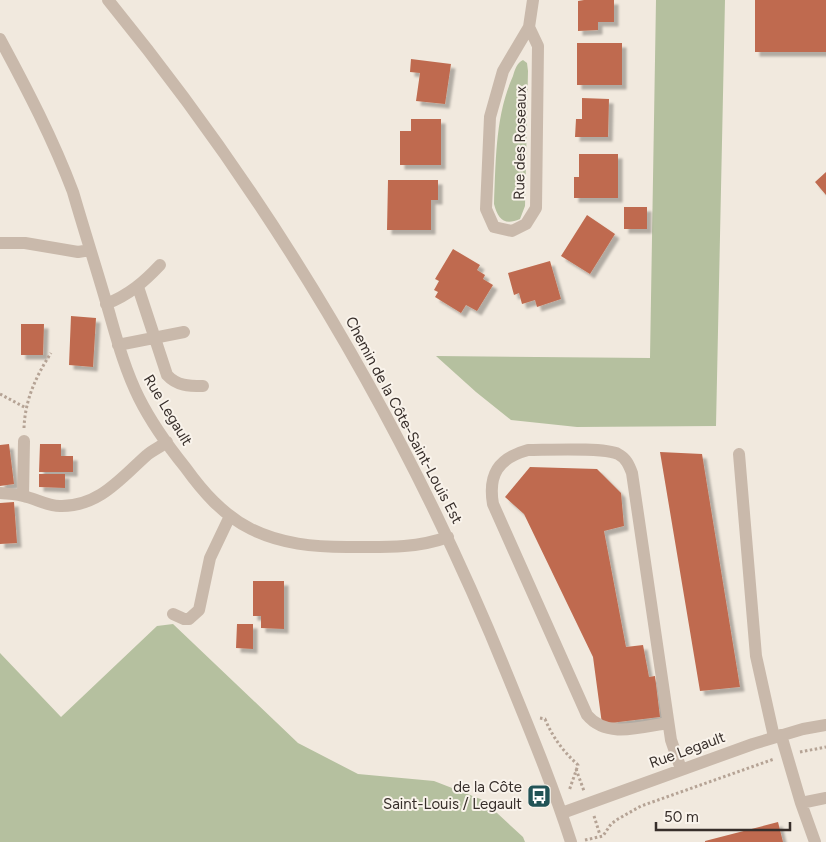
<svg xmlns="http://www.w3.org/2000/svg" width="826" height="842" viewBox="0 0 826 842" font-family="Figtree,sans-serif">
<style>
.green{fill:#b5c09f}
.building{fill:#bf6b4f;filter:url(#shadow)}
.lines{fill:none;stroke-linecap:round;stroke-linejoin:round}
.path{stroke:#b5a395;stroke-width:3;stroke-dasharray:2.5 2.5;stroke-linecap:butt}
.minor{stroke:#c9b9ab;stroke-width:12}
.labels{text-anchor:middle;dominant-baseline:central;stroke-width:4;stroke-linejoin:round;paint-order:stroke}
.street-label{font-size:15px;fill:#372e2a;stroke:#f9f3eb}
.poi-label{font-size:15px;fill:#372e2a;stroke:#f9f3eb;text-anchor:end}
</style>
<defs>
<filter id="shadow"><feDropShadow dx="4.5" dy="4.5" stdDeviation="1" flood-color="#0004"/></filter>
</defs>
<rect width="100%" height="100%" fill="#f1e9de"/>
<!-- green -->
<path class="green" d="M656,0H725L716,426L577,427L511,420L476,392L436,356L650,358Z
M523,60L527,63L528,71L525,206L520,219C504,226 498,219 494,204C496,161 495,116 513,76C515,69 517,63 523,60Z
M173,624L298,743L358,774L434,781L483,800L523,837L525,842H0V653L61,717L157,626Z"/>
<!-- building -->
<path class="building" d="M584,0H614V22H598V30L578,31V1Z
M755,0H826V52H755Z
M577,43H622V85H577Z
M411,59L451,64L445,104L416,101L420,73L410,72Z
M582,98L609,99L608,137H575L576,119H582Z
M411,119H441V165H400V131H411Z
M579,154H618V198H574V177H579Z
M826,172V195L815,182Z
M388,180H438V200H431V230H387Z
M624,207H647V229H624Z
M587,215L615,234L590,274L561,256Z
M453,249L480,265L477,270L485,275L483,279L493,285L477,311L466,305L461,313L435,297L438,292L434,290L439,281L435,279Z
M550,261L561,299L537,307L535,300L522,304L519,293L514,295L508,273Z
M71,316L96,318L93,367L69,365Z
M21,324H44L43,355H21Z
M9,444L14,484L0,486V445Z
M40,444H61V456H73V472H39Z
M660,452L702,454L740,687L700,691Z
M530,467L597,469L621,493L624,526L604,531L626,647L643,645L649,677L655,676L660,717L602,724L593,657L524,514L505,497Z
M39,474H65V488L39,487Z
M14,502L17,543L0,544V503Z
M253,581H284V629L261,628V616H253Z
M237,624H253V649L236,648Z
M778,822L783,842H705V841Z"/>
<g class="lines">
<!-- path -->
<path class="path" d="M0,394L26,408
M24,428C25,400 36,376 51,353
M540,718L545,719C553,738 563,751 578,765L569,791
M800,752L826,747
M576,769L584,791
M594,816L600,835
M585,840L603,836L611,824L618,819L641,806L774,759"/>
<!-- minor -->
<path class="minor" d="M108,0C277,207 409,431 509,679C531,733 553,786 571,842
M529,27L538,46L536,208L526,224L512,231L494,227L486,209L490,117L503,71L529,27L533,0
M0,39C27,89 53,139 73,192C84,230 96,267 107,305C116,336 124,368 139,398C151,422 168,446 185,467C203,492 223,515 251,529C281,544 314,547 347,547C381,547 415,549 448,537
M0,243H25L78,252L90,250
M138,287L167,375C177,386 189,386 203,386
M106,304C129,295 144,282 160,265
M118,345L184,332
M739,454L756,656L774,737
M0,493C9,494 18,494 27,497C38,500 48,506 60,506C99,507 121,478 147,455C153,450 160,447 167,442
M23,496L24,441
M173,614L184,619H189L199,610L210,558L230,516
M668,723C641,727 607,739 587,715L493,504C488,475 498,458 528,450C546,450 605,447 618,454C626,458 629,465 632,473L671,740L681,769
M781,735L801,803L826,798
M801,803L815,842
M562,813L753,744L803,729L826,725"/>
</g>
<!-- icons -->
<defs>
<g id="bus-square" transform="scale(1.25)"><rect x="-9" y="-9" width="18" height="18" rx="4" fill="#215356" stroke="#f9f3eb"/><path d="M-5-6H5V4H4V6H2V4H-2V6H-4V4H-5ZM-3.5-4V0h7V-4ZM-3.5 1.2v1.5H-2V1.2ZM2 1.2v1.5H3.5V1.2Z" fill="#fff"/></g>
</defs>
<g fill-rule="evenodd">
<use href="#bus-square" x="539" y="796"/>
</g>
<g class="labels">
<!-- street labels -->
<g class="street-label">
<text transform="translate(520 143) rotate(-89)">Rue des Roseaux</text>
<text transform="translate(168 410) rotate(59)">Rue Legault</text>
<text transform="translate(404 420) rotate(62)">Chemin de la Côte-Saint-Louis Est</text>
<text transform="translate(687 750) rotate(-20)">Rue Legault</text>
</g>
<!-- poi labels -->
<g class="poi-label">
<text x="522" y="787">de la Côte<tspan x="522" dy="17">Saint-Louis / Legault</tspan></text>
</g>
</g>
<!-- scale -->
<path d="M656 822v8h134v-8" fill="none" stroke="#372e2a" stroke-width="2.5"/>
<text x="664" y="822" font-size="15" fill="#372e2a" stroke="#f9f3eb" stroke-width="4" paint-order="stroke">50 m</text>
</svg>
